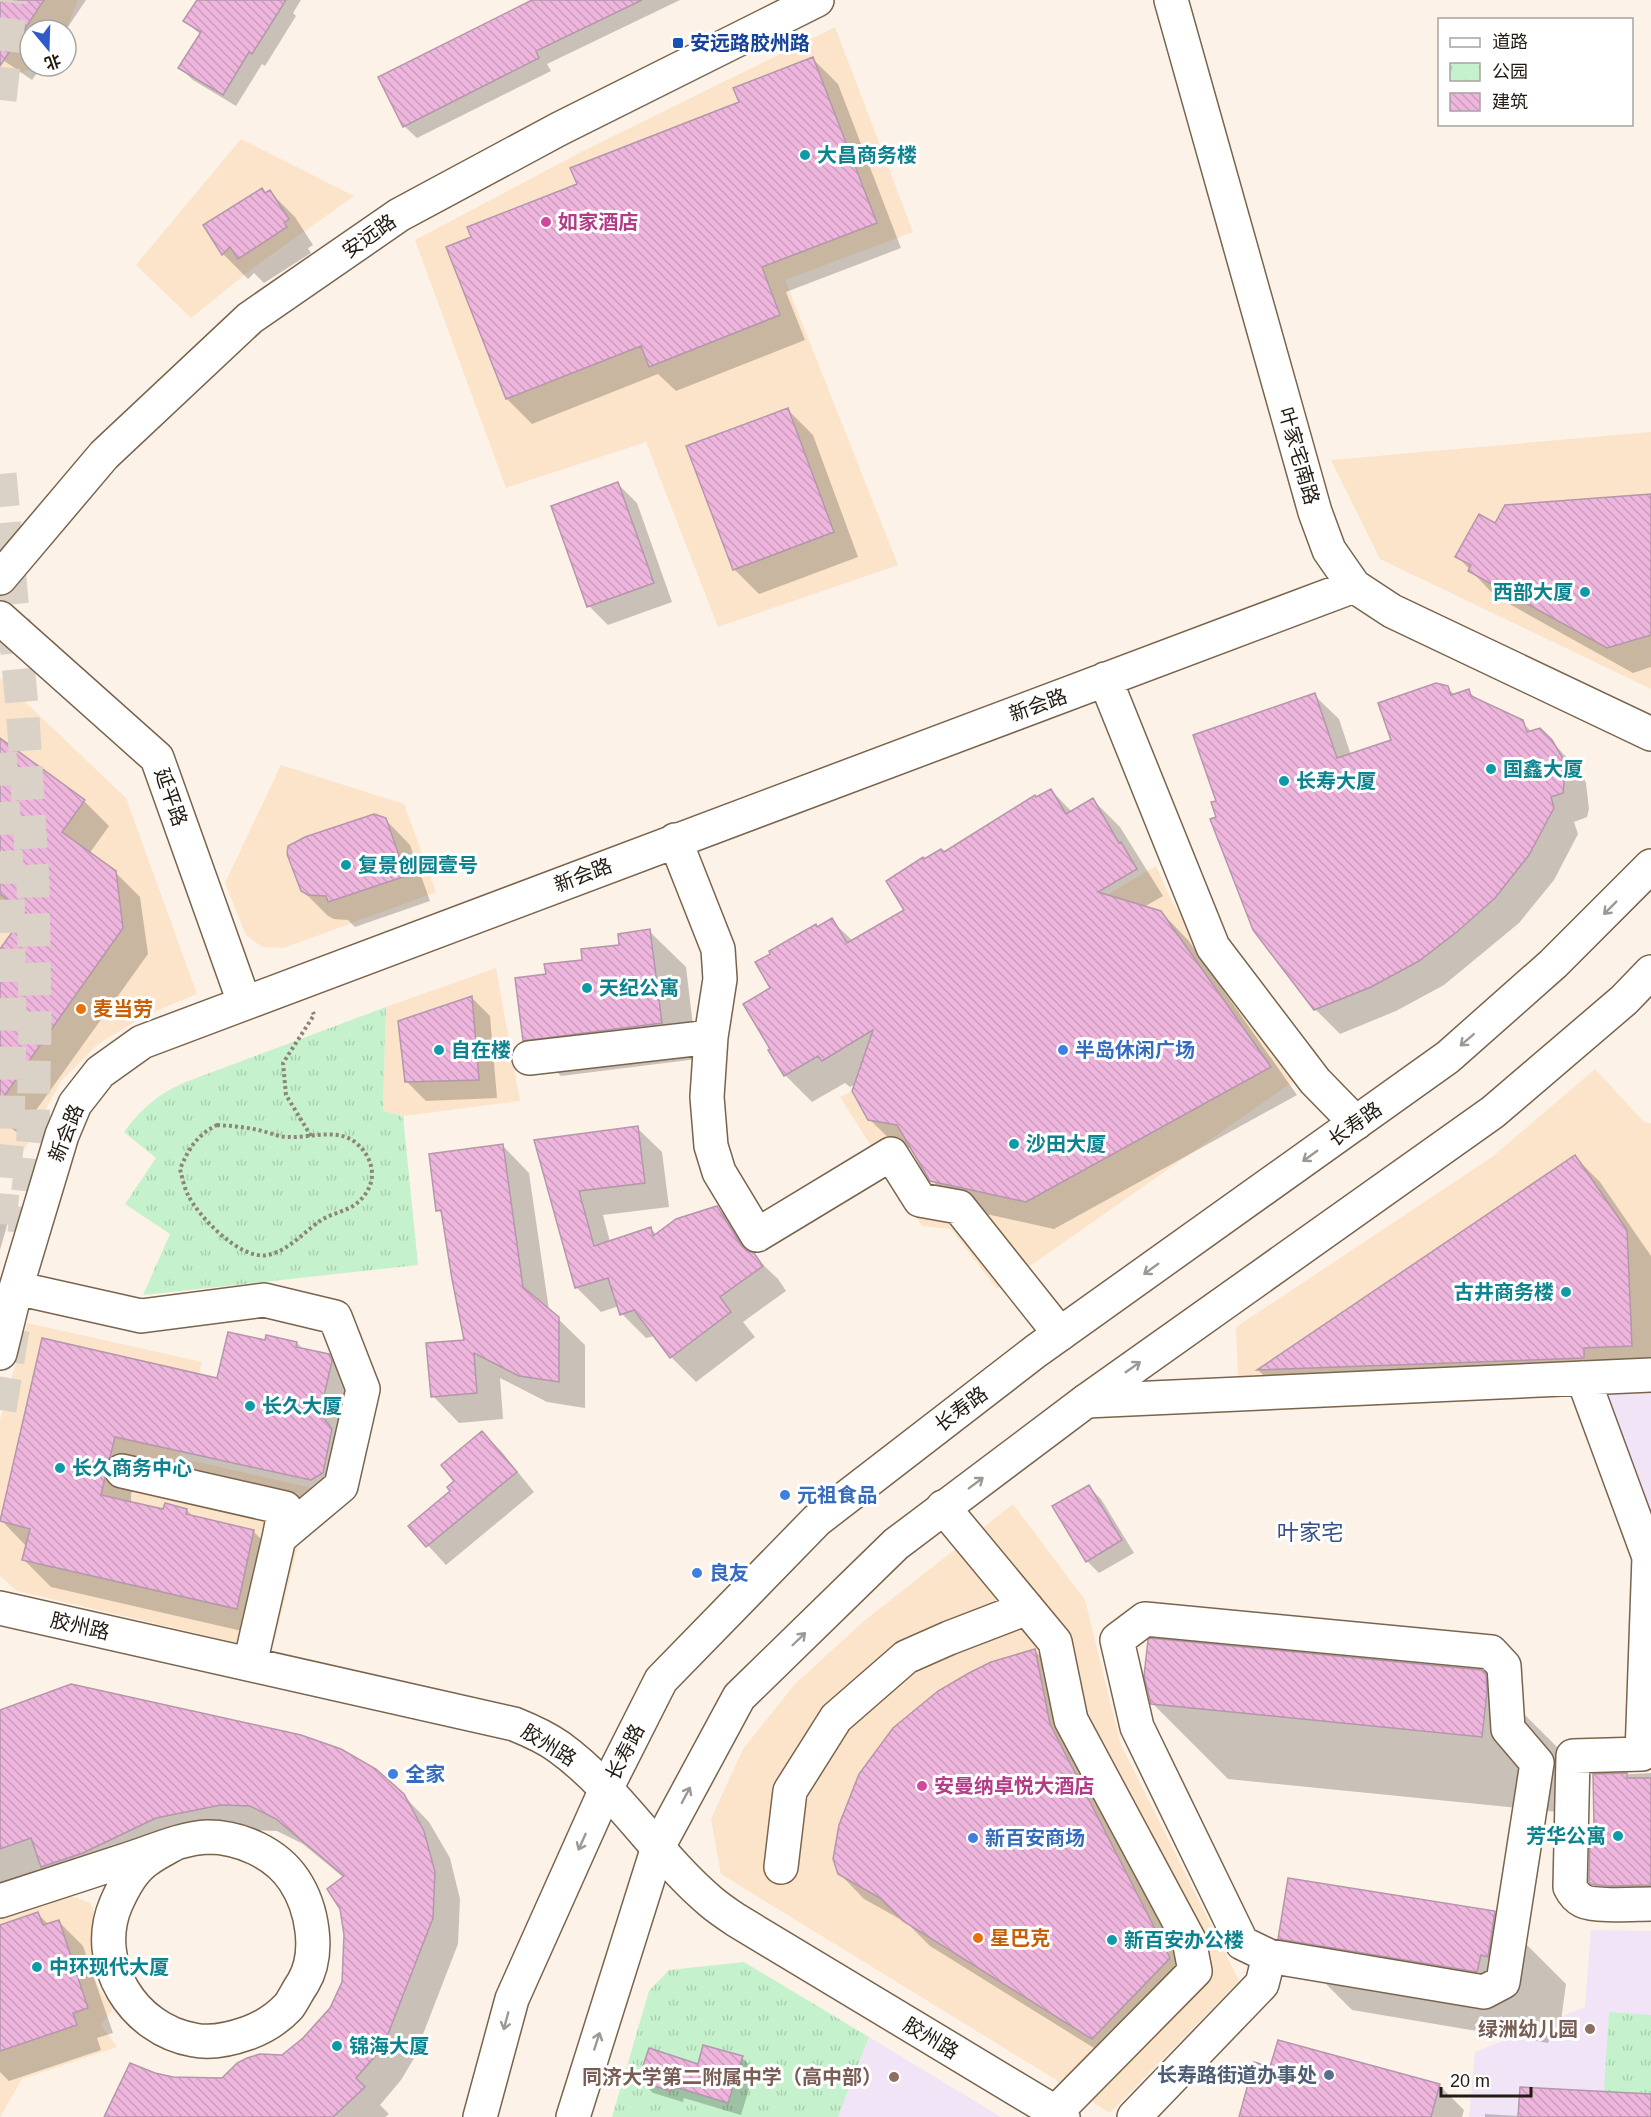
<svg xmlns="http://www.w3.org/2000/svg" width="1651" height="2117" viewBox="0 0 1651 2117" font-family="Arial,'Noto Sans SC',sans-serif">
<style>
.built{fill:#fce4ca}
.education{fill:#f2e4f7}
.park{fill:url(#park-tufts)}
.shadow{fill:#0003}
.building{fill:url(#building-back-hatch);stroke:#b497ab;stroke-width:1.5}
.lines{fill:none;stroke-linecap:round;stroke-linejoin:round}
.highway-tunnel{stroke:#dbd2c7;stroke-width:33;stroke-dasharray:33 16;stroke-linecap:butt}
.minor-casing{stroke:#79644d;stroke-width:36}
.major-casing{stroke:#79644d;stroke-width:36}
.path{stroke:#8e857a;stroke-width:4;stroke-dasharray:3 3;stroke-linecap:butt}
.minor{stroke:#fff;stroke-width:33}
.major{stroke:#fff;stroke-width:33}
.oneway{stroke:#9c9894}
.transit-dot{fill:#1a4fb4;stroke:#fff;stroke-width:2}
.culture-dot{fill:#0f9aa8;stroke:#fff;stroke-width:2}
.hotel-dot{fill:#d1479c;stroke:#fff;stroke-width:2}
.food-dot{fill:#e8710a;stroke:#fff;stroke-width:2}
.shop-dot{fill:#3f7fe0;stroke:#fff;stroke-width:2}
.education-dot{fill:#8d6e63;stroke:#fff;stroke-width:2}
.service-dot{fill:#5c6f8a;stroke:#fff;stroke-width:2}
.labels{text-anchor:middle;dominant-baseline:central;stroke-width:6;stroke-linejoin:round;paint-order:stroke}
.transit-label{font-size:20px;font-weight:bold;fill:#164399;stroke:#fff;text-anchor:start}
.culture-label{font-size:20px;font-weight:bold;fill:#0d838f;stroke:#fff;text-anchor:start}
.hotel-label{font-size:20px;font-weight:bold;fill:#b23c85;stroke:#fff;text-anchor:start}
.street-label{font-size:20px;fill:#231b11;stroke:#fff}
.food-label{font-size:20px;font-weight:bold;fill:#c56008;stroke:#fff;text-anchor:start}
.shop-label{font-size:20px;font-weight:bold;fill:#366cbe;stroke:#fff;text-anchor:start}
.education-label{font-size:20px;font-weight:bold;fill:#785e54;stroke:#fff;text-anchor:end}
.service-label{font-size:20px;font-weight:bold;fill:#4e5e75;stroke:#fff;text-anchor:end}
.quarter-label{font-size:22px;fill:#364f88;stroke:#fff}
</style>
<defs>
<pattern id="park-tufts" width="24" height="20" patternUnits="userSpaceOnUse" patternTransform="scale(1.5)"><rect width="24" height="20" fill="#c5f2cc"/><path d="M3 7l-1-3M5 7V3M7 7l1-3M15 17l-1-3M17 17v-4M19 17l1-3" fill="none" stroke="#a9cfae"/></pattern>
<pattern id="building-back-hatch" width="6" height="6" patternUnits="userSpaceOnUse" patternTransform="scale(1.5)"><rect width="6" height="6" fill="#eeb5dd"/><path d="M-1 5l2 2M0 0l6 6M5-1l2 2" fill="none" stroke="#cc9bbd"/></pattern>
</defs>
<rect width="100%" height="100%" fill="#fcf2e7"/>
<!-- built -->
<path class="built" d="M0,0H78L66,30H30V66H40L0,80Z
M835,27L913,232L785,280L898,565L718,627L646,442L506,488L415,240L583,151Z
M241,139L354,196L253,268L191,318L136,265Z
M1651,432V689L1380,559L1331,460Z
M0,678L126,798L197,994L146,1015L98,1044L61,1081L22,1154L0,1146Z
M281,765L404,804L436,892L284,948L262,947L246,935L225,883Z
M1156,866L1172,902L1297,1079L997,1289L951,1229L922,1226L840,1097L852,1091L872,1033Z
M496,968L520,1101L403,1116L383,1111L386,1007Z
M1595,1069L1645,1123H1651V1362L1238,1381L1236,1327L1492,1157Z
M27,1323L202,1362L180,1458L312,1488L272,1651L17,1591L0,1576V1420Z
M1013,1504L1085,1600L1121,1745L1239,1981L1110,2113L721,1874L711,1819L743,1749L795,1684L865,1620Z
M57,1897H76L90,1903L96,1915L91,1966L98,1987L113,2009L101,2025L117,2047L22,2079L0,2117V1916Z"/>
<!-- education -->
<path class="education" d="M1651,1393V1511L1607,1394Z
M1591,1930L1651,1931V2117H1469L1475,2052L1585,2007Z
M869,2037L1001,2117H838Z"/>
<!-- park -->
<path class="park" d="M386,1007L383,1111L403,1116L418,1265L143,1295L170,1234L125,1204L156,1158L124,1132C142,1108 156,1096 183,1083Z
M744,1962L869,2037L838,2117H612L649,1991L669,1970Z
M1609,2012L1651,2015V2094L1604,2091Z"/>
<!-- shadow -->
<path class="shadow" d="M0,0H86L66,30H30V66H42L32,80L0,58Z
M198,0H301L293,13L296,16L265,66L262,64L236,106L193,80L180,68L201,35L185,21Z
M535,0H680L547,64L551,71L417,138L404,126Z
M813,59L838,84L901,248L786,292L805,340L676,391L658,374L532,424L507,399L473,238L741,103Z
M270,192L295,217L313,245L308,248L311,253L264,283L254,273L248,279L223,254L266,194Z
M788,410L813,435L858,557L759,594L734,569Z
M618,484L637,503L672,602L608,625L589,606Z
M1651,496V667L1633,673L1495,596L1457,556L1496,525Z
M1447,688L1455,695L1468,691L1479,701L1522,722L1532,732L1545,734L1582,774L1586,783L1589,809L1587,817L1574,822L1578,834L1554,880L1519,923L1444,985L1396,1011L1340,1034L1315,1009L1218,818V802L1314,695L1339,719L1351,755L1393,741Z
M0,745L84,801L109,826L89,854L115,872L140,897L148,954L19,1134L0,1120V951L25,917L0,900Z
M1051,790L1072,812L1093,800L1120,827L1163,896L1144,907L1161,912L1188,940L1297,1095L1054,1229L959,1208L932,1180L913,1149L897,1146L869,1119L856,1084L850,1087L845,1083L812,1102L785,1075L772,988L818,928L831,920L853,941L906,910L924,860L944,853Z
M385,819L410,845L430,901L355,927L348,920L334,919L328,916L302,890Z
M649,931L686,967L697,1059L561,1076L524,1040L547,976L620,946Z
M472,998L490,1016L497,1098L426,1101L407,1082Z
M637,1128L662,1152L669,1207L603,1215L610,1242L651,1229L657,1235L717,1207L742,1232L758,1260L778,1279L786,1291L743,1322L755,1337L696,1382L671,1357L655,1336L646,1338L622,1314L619,1306L601,1312L576,1287L536,1142Z
M503,1146L529,1173L549,1310L585,1345V1408L547,1402L500,1378L503,1419L459,1423L433,1396L466,1341L444,1216L438,1210Z
M1575,1157L1600,1182L1651,1256V1370L1284,1395L1259,1371Z
M0,1205L10,1215L0,1250Z
M43,1340L218,1379L266,1342L297,1343L304,1350L329,1356L356,1383L358,1457L350,1501L339,1507L142,1463L136,1485L131,1494V1503L165,1511L187,1510L194,1518L253,1531L280,1558L264,1636L51,1587L24,1560L27,1547L2,1521Z
M482,1433L501,1451L534,1492L446,1565L410,1526L452,1491Z
M1089,1487L1101,1499L1134,1553L1099,1573L1087,1561Z
M1035,1651L1060,1676L1194,1984L1118,2063L930,1946L907,1923L864,1899L839,1873Z
M1481,1671L1561,1751L1558,1812L1228,1779L1152,1703Z
M0,1712L403,1795L429,1822L450,1858L460,1899L458,1944L413,2060L401,2080L380,2105L389,2114L385,2117H105L155,2075L173,2078L223,2079L283,2057L320,2023L331,2008L343,1982L346,1935L344,1878L303,1844L277,1831L248,1830L68,1892L44,1868L0,1883Z
M1651,1773V1922H1644L1627,1918L1590,1881L1595,1828V1776Z
M1494,1912L1566,1984L1560,2028L1553,2027L1548,2043L1352,2010L1280,1938Z
M38,1914L49,1925L58,1921L83,1946L113,2033L97,2038L101,2050L9,2081L0,2072V1927Z
M742,2058L755,2070L741,2115L684,2098L683,2102L653,2093L640,2080L699,2065Z
M1271,2069L1439,2085L1464,2110L1462,2117H1240Z
M1651,2095V2117H1485V2114L1520,2116Z"/>
<!-- building -->
<path class="building" d="M0,0H44L0,66Z
M197,0H286L252,54L249,52L223,95L178,68L201,32L183,21Z
M532,0H642L536,51L539,58L403,127L378,77Z
M813,57L877,223L762,267L780,315L649,367L641,346L506,399L446,247L471,237L467,227L577,184L570,168L739,102L733,88Z
M262,188L265,193L270,190L289,219L284,223L287,227L238,259L230,247L222,255L203,225Z
M788,408L834,532L733,570L686,446Z
M618,482L654,583L587,607L551,506Z
M1651,494V635L1607,648L1468,571L1471,565L1455,557L1479,514L1495,523L1505,505Z
M1436,683L1448,686L1451,695L1469,689L1471,696L1523,720L1527,732L1540,728L1552,740L1562,757L1565,775L1563,793L1551,797L1554,808L1529,855L1495,898L1458,931L1419,961L1371,987L1314,1010L1253,930L1210,819L1216,817L1211,802L1216,801L1193,735L1315,693L1337,758L1391,740L1378,703Z
M0,738L85,800L62,832L116,871L123,928L0,1102V949L26,913L0,894Z
M1051,789L1066,814L1093,798L1119,843L1121,842L1137,869L1098,892L1161,911L1271,1067L1026,1202L930,1181L897,1125L868,1120L852,1091L873,1030L822,1061L818,1056L784,1076L768,1050L770,1049L743,1004L770,988L755,962L770,954L769,951L816,924L817,927L832,918L847,943L904,910L886,881L923,857L924,859L941,849L944,852L1035,795L1036,797Z
M374,814L386,818L406,876L328,902L326,896L308,895L301,891L287,854L288,846L305,837Z
M650,929L662,1023L523,1041L515,978L546,974L544,964L582,960L581,949L619,945L618,934Z
M472,996L479,1080L405,1082L398,1021Z
M638,1126L645,1183L579,1191L594,1246L651,1227L653,1236L676,1219L717,1206L741,1245L747,1251L754,1253L763,1266L720,1297L731,1312L670,1358L634,1310L620,1315L608,1278L575,1288L534,1140Z
M503,1144L523,1287L559,1317V1382L519,1376L474,1353L477,1393L431,1397L426,1343L464,1340L452,1279L441,1210L436,1211L429,1154Z
M1575,1155L1627,1230L1632,1346L1584,1348V1358L1257,1370Z
M228,1332L265,1340L266,1335L297,1342L296,1347L329,1354L332,1361L320,1413L332,1429L323,1473L311,1480L115,1437L110,1457L104,1466L105,1478L101,1495L163,1509L165,1503L187,1509L186,1514L254,1530L237,1609L22,1560L30,1529L0,1521L42,1338L217,1378Z
M482,1431L517,1472L426,1547L408,1526L450,1491L447,1487L454,1481L441,1465Z
M1089,1485L1122,1540L1086,1562L1052,1506Z
M1150,1638L1482,1670L1486,1674L1487,1692L1482,1737L1151,1704L1144,1676L1148,1640Z
M1035,1649L1050,1724L1170,1958L1092,2039L903,1921L880,1898L838,1874L833,1859L839,1825L859,1774L893,1728L938,1691L969,1673L991,1662Z
M71,1684L301,1735L341,1749L376,1769L404,1794L424,1831L435,1872L433,1918L388,2034L376,2055L356,2078L365,2087L333,2117H104L130,2063L155,2073L173,2077L222,2078L237,2063L247,2058L260,2054L282,2055L303,2038L330,2008L342,1982L344,1935L340,1909L327,1889L344,1876L276,1819L250,1806L221,1805L156,1818L83,1853L41,1867L31,1838L0,1849V1710Z
M1627,1773V1778H1651V1885L1607,1886L1591,1884L1589,1882L1590,1827H1594L1593,1774Z
M1288,1878L1495,1911L1488,1957L1481,1955L1477,1972L1278,1939Z
M38,1912L43,1925L59,1920L88,2008L73,2013L77,2025L0,2051V1925Z
M1278,2040L1440,2084L1431,2117H1239L1254,2062L1270,2067Z
M703,2045L743,2056L728,2103L672,2086L671,2091L638,2081L649,2048L698,2064Z
M1520,2087L1651,2094V2117H1518Z"/>
<g class="lines">
<!-- highway-tunnel -->
<path class="highway-tunnel" d="M0,100L11,0
M0,474L23,717L33,882L35,1021L33,1137L24,1233
M0,753L8,883L10,1021L8,1136L0,1224
M0,1410L14,1323"/>
<!-- minor casing -->
<g class="minor-casing">
<path id="minor" d="M1171,0L1315,512L1329,550L1354,586L1392,611L1651,734
M0,578L104,455L250,318L399,215L559,129L817,0
M0,618L157,758L244,1002
M1105,679L1213,947L1315,1081L1356,1123
M675,840L718,949L720,979L711,1037L707,1097L711,1146L719,1172L757,1235L891,1154L920,1200L959,1207L1060,1334
M529,1058L711,1037
M16,1288L141,1316L264,1300L335,1317L363,1389L341,1486L279,1538L250,1664
M0,1353L16,1288L62,1135L75,1104L100,1072L142,1042L1354,586
M1583,1378L1649,1557L1642,1754L1573,1756L1570,1887C1573,1893 1577,1898 1583,1901C1596,1907 1635,1904 1651,1904
M1086,1401L1651,1375
M122,1471L285,1508L279,1538
M943,1507L1055,1642L1071,1720L1189,1940L1195,1971L1055,2113
M0,1608L514,1724C529,1730 545,1737 559,1747C617,1789 656,1855 710,1901C718,1908 727,1914 736,1920L1063,2117
M1145,1619L1491,1652L1504,1666L1508,1729L1537,1763L1503,1982L1484,1992L1269,1956L1242,1943L1137,1727L1117,1640Z
M781,1867L790,1791L836,1718L906,1657L949,1638L1027,1608
M0,1901C43,1887 86,1873 129,1859C154,1851 182,1838 208,1837C240,1837 276,1853 294,1880C312,1907 321,1953 303,1983C298,1990 294,1999 289,2006C278,2018 262,2028 248,2033C231,2039 212,2044 194,2040C133,2030 91,1962 116,1904C123,1888 132,1870 147,1860C155,1854 165,1849 174,1844
M1134,2117L1262,1984L1269,1956"/>
</g>
<!-- major casing -->
<g class="major-casing">
<path id="major" d="M480,2117L512,1999L606,1789L661,1680L817,1520L1036,1351L1448,1057L1553,964L1651,866
M573,2117L658,1847L739,1697L896,1544L1086,1401L1493,1112L1624,1000L1651,972"/>
</g>
<!-- path -->
<path class="path" d="M217,1125C232,1126 247,1127 262,1131C271,1133 279,1137 288,1137C310,1138 336,1128 355,1142C378,1161 378,1189 353,1206C343,1212 330,1214 320,1221C304,1232 287,1252 267,1255C240,1260 199,1217 188,1195C184,1187 182,1177 180,1169C189,1148 197,1135 217,1125Z
M311,1136L286,1095L283,1063L314,1015L313,1012"/>
<!-- minor -->
<use href="#minor" class="minor"/>
<!-- major -->
<use href="#major" class="major"/>
</g>
<!-- one-way arrows -->
<defs><path id="oneway-shaft" d="M-6 0H5M1.5-3L5.5 0L1.5 3" fill="none" stroke-width="1.6" stroke-linecap="round" stroke-linejoin="round" transform="scale(1.5)"/></defs>
<g class="oneway">
<use href="#oneway-shaft" transform="translate(1610 908) rotate(135)"/>
<use href="#oneway-shaft" transform="translate(1467 1040) rotate(139)"/>
<use href="#oneway-shaft" transform="translate(1310 1156) rotate(144)"/>
<use href="#oneway-shaft" transform="translate(1151 1269) rotate(144)"/>
<use href="#oneway-shaft" transform="translate(1133 1367) rotate(-35)"/>
<use href="#oneway-shaft" transform="translate(976 1483) rotate(-37)"/>
<use href="#oneway-shaft" transform="translate(799 1639) rotate(-44)"/>
<use href="#oneway-shaft" transform="translate(686 1795) rotate(-62)"/>
<use href="#oneway-shaft" transform="translate(582 1842) rotate(114)"/>
<use href="#oneway-shaft" transform="translate(506 2021) rotate(105)"/>
<use href="#oneway-shaft" transform="translate(597 2041) rotate(-72)"/>
</g>
<!-- markers -->
<rect class="transit-dot" x="672" y="37" width="12" height="12" rx="3"/>
<g class="culture-dot">
<circle cx="805" cy="155" r="6"/>
<circle cx="1585" cy="592" r="6"/>
<circle cx="1491" cy="769" r="6"/>
<circle cx="1284" cy="781" r="6"/>
<circle cx="346" cy="865" r="6"/>
<circle cx="587" cy="988" r="6"/>
<circle cx="439" cy="1050" r="6"/>
<circle cx="1014" cy="1144" r="6"/>
<circle cx="1566" cy="1292" r="6"/>
<circle cx="250" cy="1406" r="6"/>
<circle cx="60" cy="1468" r="6"/>
<circle cx="1618" cy="1836" r="6"/>
<circle cx="1112" cy="1940" r="6"/>
<circle cx="37" cy="1967" r="6"/>
<circle cx="337" cy="2046" r="6"/>
</g>
<g class="hotel-dot">
<circle cx="546" cy="222" r="6"/>
<circle cx="922" cy="1786" r="6"/>
</g>
<g class="food-dot">
<circle cx="81" cy="1009" r="6"/>
<circle cx="978" cy="1938" r="6"/>
</g>
<g class="shop-dot">
<circle cx="1063" cy="1050" r="6"/>
<circle cx="785" cy="1495" r="6"/>
<circle cx="697" cy="1573" r="6"/>
<circle cx="393" cy="1774" r="6"/>
<circle cx="973" cy="1838" r="6"/>
</g>
<g class="education-dot">
<circle cx="1590" cy="2029" r="6"/>
<circle cx="894" cy="2077" r="6"/>
</g>
<circle class="service-dot" cx="1329" cy="2075" r="6"/>
<g class="labels">
<!-- transit labels -->
<g class="transit-label">
<text x="690" y="43">安远路胶州路</text>
</g>
<!-- culture labels -->
<g class="culture-label">
<text x="817" y="155">大昌商务楼</text>
<text x="1573" y="592" text-anchor="end">西部大厦</text>
<text x="1503" y="769">国鑫大厦</text>
<text x="1296" y="781">长寿大厦</text>
<text x="358" y="865">复景创园壹号</text>
<text x="599" y="988">天纪公寓</text>
<text x="451" y="1050">自在楼</text>
<text x="1026" y="1144">沙田大厦</text>
<text x="1554" y="1292" text-anchor="end">古井商务楼</text>
<text x="262" y="1406">长久大厦</text>
<text x="72" y="1468">长久商务中心</text>
<text x="1606" y="1836" text-anchor="end">芳华公寓</text>
<text x="1124" y="1940">新百安办公楼</text>
<text x="49" y="1967">中环现代大厦</text>
<text x="349" y="2046">锦海大厦</text>
</g>
<!-- hotel labels -->
<g class="hotel-label">
<text x="558" y="222">如家酒店</text>
<text x="934" y="1786">安曼纳卓悦大酒店</text>
</g>
<!-- street labels -->
<g class="street-label">
<text transform="translate(369 236) rotate(-35)">安远路</text>
<text transform="translate(1299 456) rotate(74)">叶家宅南路</text>
<text transform="translate(1038 705) rotate(-20)">新会路</text>
<text transform="translate(171 797) rotate(71)">延平路</text>
<text transform="translate(583 875) rotate(-21)">新会路</text>
<text transform="translate(1355 1124) rotate(-36)">长寿路</text>
<text transform="translate(66 1133) rotate(-68)">新会路</text>
<text transform="translate(961 1409) rotate(-37)">长寿路</text>
<text transform="translate(80 1626) rotate(13)">胶州路</text>
<text transform="translate(549 1745) rotate(32)">胶州路</text>
<text transform="translate(625 1752) rotate(-63)">长寿路</text>
<text transform="translate(931 2038) rotate(31)">胶州路</text>
</g>
<!-- food labels -->
<g class="food-label">
<text x="93" y="1009">麦当劳</text>
<text x="990" y="1938">星巴克</text>
</g>
<!-- shop labels -->
<g class="shop-label">
<text x="1075" y="1050">半岛休闲广场</text>
<text x="797" y="1495">元祖食品</text>
<text x="709" y="1573">良友</text>
<text x="405" y="1774">全家</text>
<text x="985" y="1838">新百安商场</text>
</g>
<!-- education labels -->
<g class="education-label">
<text x="1578" y="2029">绿洲幼儿园</text>
<text x="882" y="2077">同济大学第二附属中学（高中部）</text>
</g>
<!-- service labels -->
<g class="service-label">
<text x="1317" y="2075">长寿路街道办事处</text>
</g>
<!-- quarter labels -->
<g class="quarter-label">
<text x="1310" y="1532">叶家宅</text>
</g>
</g>
<!-- legend -->
<rect x="1438" y="18" width="195" height="108" fill="#ffffff" stroke="#a7a4a0" stroke-width="1.5"/>
<rect x="1450" y="38" width="30" height="9" fill="#ffffff" stroke="#a7a4a0" stroke-width="1.5"/>
<text x="1492" y="48" font-size="18" fill="#231b11">道路</text>
<rect x="1450" y="63" width="30" height="18" fill="url(#park-tufts)" stroke="#a7a4a0" stroke-width="1.5"/>
<text x="1492" y="78" font-size="18" fill="#231b11">公园</text>
<rect x="1450" y="93" width="30" height="18" fill="url(#building-back-hatch)" stroke="#a7a4a0" stroke-width="1.5"/>
<text x="1492" y="108" font-size="18" fill="#231b11">建筑</text>
<!-- north arrow -->
<g transform="translate(48 48) rotate(161)"><circle r="28" fill="#ffffff" stroke="#a7a4a0" stroke-width="1.5"/>
<path d="M0-4.5L10 22L0 15L-10 22Z" fill="#315ac9"/>
<text y="-9" font-size="16" font-weight="bold" text-anchor="middle" fill="#231b11">北</text>
</g>
<!-- scale -->
<path d="M1441 2087v9h90v-9" fill="none" stroke="#231b11" stroke-width="3"/>
<text x="1450" y="2087" font-size="18" fill="#231b11" stroke="#ffffff" stroke-width="4.5" paint-order="stroke">20 m</text>
</svg>
